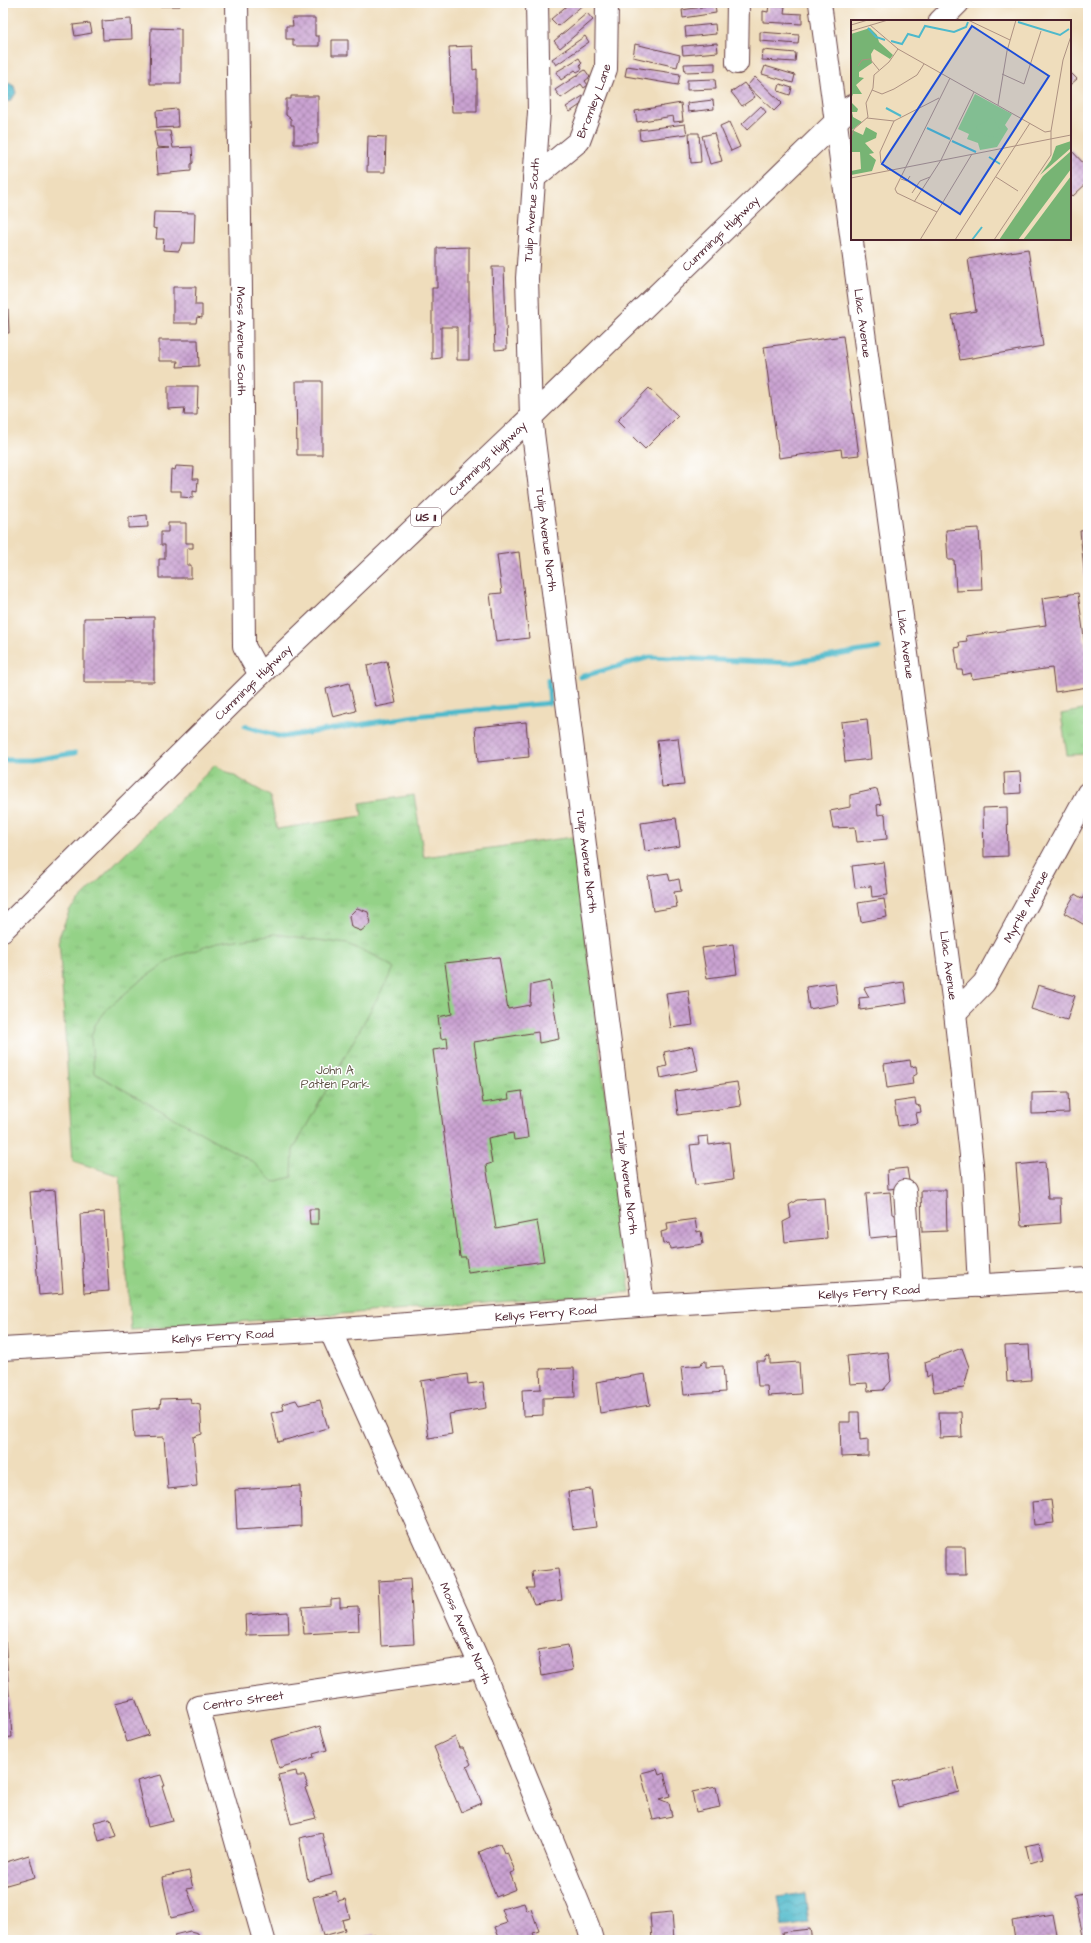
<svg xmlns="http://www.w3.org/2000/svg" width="1091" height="1943" viewBox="0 0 1091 1943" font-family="'Architects Daughter',sans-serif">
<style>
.park{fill:url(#park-tufts);stroke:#6f7859}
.pitch{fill:#94d287;stroke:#6f7859}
.water{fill:url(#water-waves);stroke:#4c6c7b}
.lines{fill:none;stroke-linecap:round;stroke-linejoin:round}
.stream{stroke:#4eb9cb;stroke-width:5}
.building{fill:url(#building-cross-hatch)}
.minor-casing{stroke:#633c41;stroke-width:24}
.major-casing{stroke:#633c41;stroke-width:24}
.minor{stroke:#fff;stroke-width:22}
.major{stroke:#fff;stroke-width:22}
.labels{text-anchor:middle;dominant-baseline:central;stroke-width:3;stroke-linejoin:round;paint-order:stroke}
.shield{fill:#fff;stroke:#80626b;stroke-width:1}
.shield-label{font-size:11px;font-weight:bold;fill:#4a1f2b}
.street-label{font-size:12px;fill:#4a1f2b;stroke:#fff}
.park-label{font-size:12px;fill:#605547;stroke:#fff}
.inset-river{fill:none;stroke:#4eb9cb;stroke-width:2}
.inset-road{fill:none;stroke:#ad9182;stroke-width:1}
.view{fill:#1d4ed8;fill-opacity:0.15;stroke:#1d4ed8;stroke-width:2}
.inset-edge{fill:none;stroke:#4a1f2b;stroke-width:2}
</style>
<defs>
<pattern id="park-tufts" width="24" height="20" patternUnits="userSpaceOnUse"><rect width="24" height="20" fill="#94d287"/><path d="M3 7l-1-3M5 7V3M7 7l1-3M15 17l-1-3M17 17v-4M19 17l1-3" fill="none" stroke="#81b475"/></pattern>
<pattern id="water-waves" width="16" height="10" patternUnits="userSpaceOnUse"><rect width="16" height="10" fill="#4eb9cb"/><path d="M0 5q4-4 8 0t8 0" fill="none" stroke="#4396a5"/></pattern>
<pattern id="building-cross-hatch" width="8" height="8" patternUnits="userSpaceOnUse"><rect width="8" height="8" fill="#caa3d2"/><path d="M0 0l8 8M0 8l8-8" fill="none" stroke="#a684ab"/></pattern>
</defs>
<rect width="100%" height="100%" fill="#fff"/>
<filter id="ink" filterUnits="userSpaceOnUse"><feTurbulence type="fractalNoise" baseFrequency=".025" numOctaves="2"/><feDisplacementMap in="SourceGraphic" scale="8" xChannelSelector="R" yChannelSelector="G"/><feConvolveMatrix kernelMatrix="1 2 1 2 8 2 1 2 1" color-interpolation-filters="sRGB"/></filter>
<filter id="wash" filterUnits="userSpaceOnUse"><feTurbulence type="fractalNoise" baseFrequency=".012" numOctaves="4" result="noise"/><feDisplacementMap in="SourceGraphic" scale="16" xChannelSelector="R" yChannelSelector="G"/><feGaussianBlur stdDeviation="0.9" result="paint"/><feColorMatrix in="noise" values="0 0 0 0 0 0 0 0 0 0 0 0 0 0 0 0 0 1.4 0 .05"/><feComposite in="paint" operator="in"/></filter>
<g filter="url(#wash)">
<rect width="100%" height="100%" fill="#efddbc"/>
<!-- park -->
<path class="park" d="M1088,709V754L1067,755L1061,714Z
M215,765L270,796L277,829L362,816L360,803L414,795L424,857L573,837L630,1292L131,1330L120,1176L73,1161L59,937L70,909Z"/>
<!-- pitch -->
<path class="pitch" d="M275,934L347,944L375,956L394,968L293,1150L292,1177L273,1182L253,1162L94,1073L91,1037L95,1025L108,1008L141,980L175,957L217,943Z"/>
<!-- water -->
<path class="water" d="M9,83L14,86L16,93L11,101L4,102L3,85Z
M805,1893L809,1923L783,1927L778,1897Z"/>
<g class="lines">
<!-- stream -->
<path class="stream" d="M580,677L650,657L789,663L879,648
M245,726L282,737L415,716L550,703L548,680
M3,760H31L75,753"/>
</g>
<g id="blocks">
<!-- building -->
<path class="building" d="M140,3H180V6H140Z
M570,3H585L558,26L551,19Z
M715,5L716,13L683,18L682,10Z
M769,5L785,6L784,13L802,14V24L763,22V11L768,12Z
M587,13L593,20L560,48L554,41Z
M292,18H315V36H319V46H293V39H286V26H293Z
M131,19L132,39L103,40L102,21Z
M90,23L92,33L75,36L73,25Z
M715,24L716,34L686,37L685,27Z
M151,28L181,29V84H150Z
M760,32L799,35L798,44L760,41Z
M585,36L589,42L556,65L552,59Z
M332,40H348V55H332Z
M717,43L718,52L683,55L682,46Z
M635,44L680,55L677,67L633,57Z
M472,46L473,70L477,69V112H452L449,47Z
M763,50L796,53L795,62L762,60Z
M579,58L582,63L580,65L582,69L577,72L575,70L561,80L556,72Z
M715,63V71L685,72L684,64Z
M627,66L680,74L678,85L625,76Z
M765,66L795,75L793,83L762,74Z
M585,70L590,77L585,81L588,85L584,88L581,84L561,98L555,90Z
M1070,72L1077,79L1070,85Z
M755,77L782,103L774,111L747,86Z
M715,79L716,89L687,90V80Z
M744,83L755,97L742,106L731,92Z
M780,84L792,88L790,95L778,91Z
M291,96H318V144H294V125H291V119L286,115V99H291Z
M583,96L586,101L570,112L566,107Z
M713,100L714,109L688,112L687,103Z
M681,103L683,121L674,122L673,116L637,122L635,111Z
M761,106L766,112L747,130L742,124Z
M177,109L178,127L157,128L156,111Z
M729,122L740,147L731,151L720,126Z
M685,124L687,134L640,140L639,130Z
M154,131H170L173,148L192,147L193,163L191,164V171L158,174L156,149L170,148L157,147Z
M689,133H699L701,162L691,163Z
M714,133L722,161L710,164L702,136Z
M368,136L386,137L385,172H367Z
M1070,149L1088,168V182L1073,196L1070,193Z
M154,212L195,213L194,243H182L179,251L163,250L164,239H156L157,229L153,228Z
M469,247V360H457V327H441V358L432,359V288H437V248Z
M1028,249L1043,346L960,360L952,315L976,311L968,259Z
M492,267H504L507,349L495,350Z
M173,287H196L195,305H202V318L197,317L196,323H173Z
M3,309H8L9,333H3Z
M843,336L859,455L842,457L841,449L779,458L764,347Z
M159,340H198L199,366L177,367L178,361H159Z
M296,381H322V455H297Z
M168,386H198L197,415H184L185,408L168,409Z
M649,388L678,416L645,449L617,421Z
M176,466L194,467L193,479H198L197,492L193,491V498L181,497V491H170L171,469L175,470Z
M147,515L148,527L129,528V517Z
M168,523H186V543H193V548H187V565H191V578H159V559H165V545H161V532H168Z
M979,528L982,590L956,591L954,560H948L946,530Z
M1088,530V598H1087L1080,531Z
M519,552L529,638L496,642L490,594L502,593L497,555Z
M1078,593L1088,667V687L1055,692L1052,668L972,679L971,673L963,675L962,670H958L955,648L960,647L959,642L967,641L966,636L1046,625L1042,598Z
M154,617V682H84V618Z
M387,661L396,703L376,707L367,666Z
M349,683L356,711L333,717L326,689Z
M867,719L871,759L845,762L841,722Z
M526,722L529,757L478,762L475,727Z
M678,738L684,785L662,787L657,740Z
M1020,772L1021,793L1005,794L1004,773Z
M877,789L881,804L877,805L878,815L885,814L887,839L857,842L855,827L833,828L830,811L850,807V795Z
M1007,807L1008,856L984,857L983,808Z
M676,818L680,846L645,851L641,823Z
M884,862L888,895L872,897L871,886L855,888L852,866Z
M668,873L670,881L679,879L681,891L674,892L677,907L653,911L648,876Z
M1088,891V927L1064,913L1075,894L1083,899Z
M884,899L887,917L861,922L858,903Z
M357,908L368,912L371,923L361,931L351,927L349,916Z
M733,944L737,974L707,978L702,948Z
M499,957L508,1009L530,1005L531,985L550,981L559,1039L539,1043L538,1032L474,1042L483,1103L509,1099L508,1093L522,1091L528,1138L514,1140L513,1133L488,1138L492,1163L486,1165L496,1229L537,1221L544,1261L468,1272L466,1257H460L433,1050L448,1048L447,1038L441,1039L438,1017L452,1014L445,963Z
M904,982L907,1003L860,1010L859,998L869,997L864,988Z
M835,983L838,1004L809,1009L806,987Z
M1038,985L1075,996L1067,1020L1031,1009Z
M688,990L693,1025L671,1028L666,993Z
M692,1046L698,1070L661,1078L659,1068L667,1066L664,1052Z
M910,1060L911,1067L916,1066L917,1074L912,1077L913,1084L887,1088L884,1064Z
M737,1082L741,1106L678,1115L675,1091Z
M1068,1092L1069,1113L1032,1114V1093Z
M915,1099L916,1105L920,1106L921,1112L916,1113L918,1123L898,1126L894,1102Z
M708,1136L709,1145L729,1142L733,1180L695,1185L690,1145L699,1144L698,1137Z
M1045,1162L1048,1198H1060L1061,1223L1021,1226L1016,1165Z
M907,1168L910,1187L888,1189L887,1170Z
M55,1190L63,1293L39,1295L30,1192Z
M921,1190H946L947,1231L922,1232Z
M890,1192L892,1214L898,1216L900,1235L870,1238L866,1194Z
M824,1198L827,1238L785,1242L783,1222L791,1218L789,1205L797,1200Z
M309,1209H318V1224H310Z
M104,1212L109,1291L84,1293L80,1214Z
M695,1219L697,1232L701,1231L703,1244L670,1249L669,1243L663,1244L661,1232L668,1230L667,1223Z
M1029,1345L1031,1380L1007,1382L1005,1346Z
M962,1348L969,1367L964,1388L934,1392L931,1374L927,1377L925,1362Z
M888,1352L891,1381L883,1390L868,1391L867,1383L850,1384L847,1356Z
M770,1356V1364L799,1362L801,1394L768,1396L767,1386H758L756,1361H765L766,1357Z
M706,1361V1367L723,1366L725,1392L684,1395L681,1367L701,1365L702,1362Z
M574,1368L575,1397L543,1398V1415L523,1416L522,1390L541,1389L540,1369Z
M467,1374L468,1384L483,1382L486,1408L449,1414L452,1434L429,1438L421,1381Z
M645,1374L650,1405L600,1413L596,1382Z
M190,1398L191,1403L200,1405L202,1434L193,1437L197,1486L168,1489L164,1437L134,1438L132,1410L160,1407L161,1399Z
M296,1400L299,1405L320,1400L328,1428L278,1442L271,1413L284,1410L282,1404Z
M850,1412H859L860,1440L868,1439V1456L841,1457L840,1422H850Z
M939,1412H961L962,1437L940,1438Z
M300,1486L301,1526L237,1530L235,1490Z
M591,1489L596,1527L573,1530L568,1492Z
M1051,1500L1054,1523L1034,1525L1032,1502Z
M945,1547H965L966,1575H945Z
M558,1569L562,1600L534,1604L527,1588H534L532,1572Z
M410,1579L414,1644L381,1646L378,1581Z
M340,1598V1607L358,1606L359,1631L304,1634L302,1607L331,1605V1599Z
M3,1609L12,1737L3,1738Z
M288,1612L289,1634L246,1635L245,1615Z
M568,1645L573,1670L542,1676L538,1650Z
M135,1698L149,1735L127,1742L115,1703Z
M320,1726L327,1750L313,1754L314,1757L279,1768L271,1740Z
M455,1737L459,1748H463L471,1764L467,1767L482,1803L461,1812L434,1747Z
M953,1767L959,1792L898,1807L892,1782Z
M657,1769L659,1775L664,1773L670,1796L659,1799L669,1803L672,1816L653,1820L641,1773Z
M296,1771L297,1776H304L308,1786L305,1788L316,1818L291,1824L278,1775Z
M161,1775L165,1786H162L173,1821L148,1827L137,1781Z
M716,1787L720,1807L696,1812L692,1792Z
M110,1818L116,1836L99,1841L94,1822Z
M322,1833L332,1875L308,1881L299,1838Z
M500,1843L504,1853L507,1852L515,1871L510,1873L516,1889L496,1897L479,1852Z
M1039,1843L1043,1859L1030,1863L1026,1846Z
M29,1855L35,1877L3,1886V1863Z
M189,1871L193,1888L187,1889L196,1912L171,1918L162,1877Z
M336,1891L338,1901L345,1899L350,1918L342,1920L345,1930L323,1936L313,1897Z
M1088,1892V1940H1084L1074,1895Z
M524,1903L527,1911L531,1909L539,1931L533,1933L536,1940H500L495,1927L507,1923L502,1909Z
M672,1912L674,1940H652L650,1914Z
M1053,1914L1057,1935L1044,1938V1940H1015L1012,1921Z
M810,1929L812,1940H783L782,1932Z
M190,1931L198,1933L199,1940H176L174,1935Z
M375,1934L376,1940H362L361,1937Z"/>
</g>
</g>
<g filter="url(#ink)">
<use href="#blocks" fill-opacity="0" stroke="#633c41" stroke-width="1"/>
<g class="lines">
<!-- minor casing -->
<g class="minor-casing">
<g id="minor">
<path id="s1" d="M237,3L241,290L244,646L260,675"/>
<path id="s2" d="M537,3L539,112L527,278L531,417L643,1305"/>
<path id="s3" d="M820,3L955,1013L973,1173L979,1286"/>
<path d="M737,63L738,3"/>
<path id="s4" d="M534,178L579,141L606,69L607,3"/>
<path id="s5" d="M955,1013L984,983L1088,793"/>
<path d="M905,1191L912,1289"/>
<path id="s6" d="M330,1330L481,1667L588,1926L592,1940"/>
<path id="s7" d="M3,1349L330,1330L652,1305L1088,1279"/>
<path id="s8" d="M264,1940L198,1707L481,1667"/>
</g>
</g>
<!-- major casing -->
<g class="major-casing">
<g id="major">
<path d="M940,21L958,3"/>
<path id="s9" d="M3,930L260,675L531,417L852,106"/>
</g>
</g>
<!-- minor -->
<use href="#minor" class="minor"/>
<!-- major -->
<use href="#major" class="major"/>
</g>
</g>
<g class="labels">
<!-- shield labels -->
<rect class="shield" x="411" y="508" width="30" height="18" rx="3"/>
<g class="shield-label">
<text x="426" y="517">US 11</text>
</g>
<!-- street labels -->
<g class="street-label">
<text stroke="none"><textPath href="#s4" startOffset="101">Bromley Lane</textPath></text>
<text transform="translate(532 210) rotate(-86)">Tulip Avenue South</text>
<text stroke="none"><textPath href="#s9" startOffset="1000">Cummings Highway</textPath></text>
<text stroke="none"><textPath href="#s3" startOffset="323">Lilac Avenue</textPath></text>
<text stroke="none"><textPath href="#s1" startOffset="338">Moss Avenue South</textPath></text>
<text stroke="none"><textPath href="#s9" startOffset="676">Cummings Highway</textPath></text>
<text stroke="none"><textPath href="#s2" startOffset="538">Tulip Avenue North</textPath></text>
<text stroke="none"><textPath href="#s3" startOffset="647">Lilac Avenue</textPath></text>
<text stroke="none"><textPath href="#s9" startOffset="352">Cummings Highway</textPath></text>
<text stroke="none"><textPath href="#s2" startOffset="862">Tulip Avenue North</textPath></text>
<text stroke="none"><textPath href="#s5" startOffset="129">Myrtle Avenue</textPath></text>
<text stroke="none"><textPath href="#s3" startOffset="971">Lilac Avenue</textPath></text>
<text stroke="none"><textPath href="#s2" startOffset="1186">Tulip Avenue North</textPath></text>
<text stroke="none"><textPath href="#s7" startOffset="868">Kellys Ferry Road</textPath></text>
<text stroke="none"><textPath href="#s7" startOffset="544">Kellys Ferry Road</textPath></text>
<text stroke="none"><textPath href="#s7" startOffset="220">Kellys Ferry Road</textPath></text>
<text stroke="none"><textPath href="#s6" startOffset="332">Moss Avenue North</textPath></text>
<text stroke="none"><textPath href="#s8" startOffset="288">Centro Street</textPath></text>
</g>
<!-- park labels -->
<g class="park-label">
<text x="335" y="1070">John A<tspan x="335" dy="14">Patten Park</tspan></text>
</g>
</g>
<!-- overview -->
<g transform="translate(851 20)">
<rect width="220" height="220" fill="#efddbc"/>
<path d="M19,8L26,15L28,22L42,35L39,39L23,29L20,34L21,43L8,52V57L13,58L5,65L11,74H2L0,79V14ZM0,82L7,89L6,92H1L2,97L11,102L1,110L12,115L15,107L26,113L25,118L14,123L23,133L18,134L25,140L21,151L0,155V151L10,149L9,132H0ZM220,121V128L189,155L200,140L205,126ZM220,131V149L167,220H148L192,156ZM220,156V220H172L179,211Z" fill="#77b474"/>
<path d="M124,74L161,94L154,105L157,109L146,127L129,130L127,123L116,119L118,114L107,109Z" fill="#94d287"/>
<path d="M142,97L151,114L148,118L132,115L125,107Z" fill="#94d287"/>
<path class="inset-river" d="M136,0H156M167,2L209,15L218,9M17,8L25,17L34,20M40,21L51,24L57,14L68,17L74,6L103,12L115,7L117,2M35,88L50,96M76,108L99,119M101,121L125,132M138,137L149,144M121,220L131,207"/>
<path class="inset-road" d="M117,0L159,20M0,5L17,0M19,5L47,29L194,112L200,111M0,11L37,0M7,46L11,40L19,39L28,50M151,54L173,64L190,11M21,70L31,74L43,69L66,55L73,44M147,85L156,31L165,0M16,98L43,101M0,118L3,109L17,97L15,83L22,68L23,55L38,42L47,29M38,151L30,143L29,132L43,101L88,78M145,157L167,171M0,158L220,115M50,159L56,161L59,156M61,173L69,161L79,157M63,182L90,140L123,72M86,192L46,173L44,169L99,58M69,220L121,134M104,220L179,103M143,220L200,135V111L212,40L220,16"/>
<path class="view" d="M121,6L198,56L109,194L31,144Z"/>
<rect width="220" height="220" class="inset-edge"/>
</g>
<!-- margin -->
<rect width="1091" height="1943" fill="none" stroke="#fff" stroke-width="16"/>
</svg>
